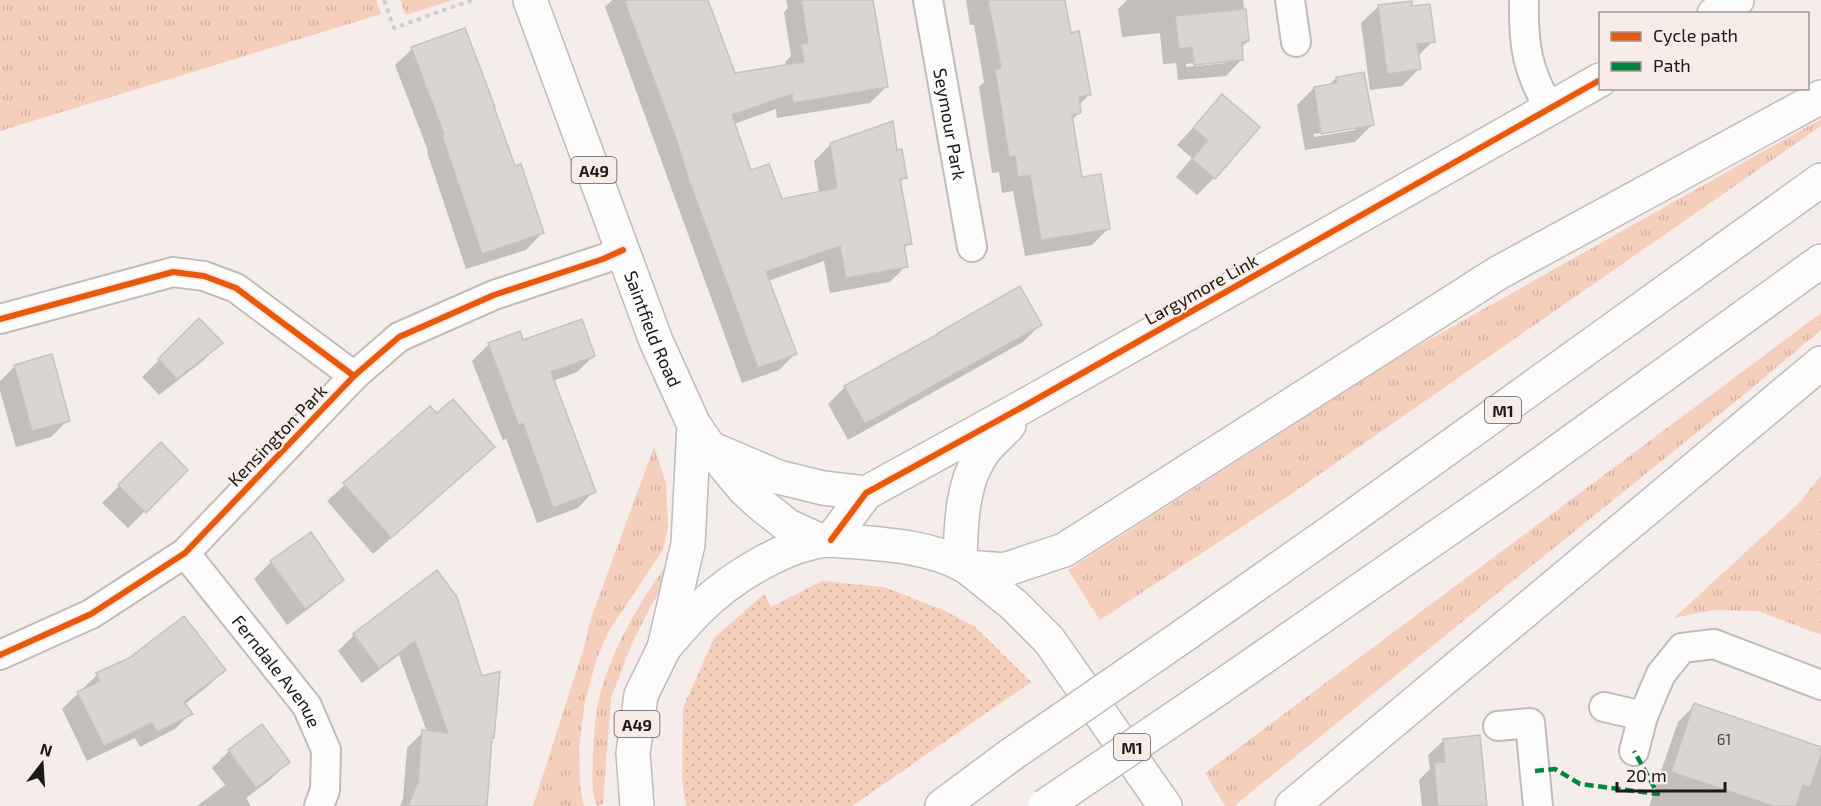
<svg xmlns="http://www.w3.org/2000/svg" width="1821" height="806" viewBox="0 0 1821 806" font-family="'Exo 2',sans-serif">
<style>
.grass{fill:url(#grass-tufts)}
.garden{fill:url(#garden-dots)}
.shadow{fill:#0003;fill-rule:evenodd}
.building{fill:#dad5d2;stroke:#c7c2c0;stroke-width:1.5}
.lines{fill:none;stroke-linecap:round;stroke-linejoin:round}
.minor-casing{stroke:#c1bcba;stroke-width:32}
.tertiary-casing{stroke:#c1bcba;stroke-width:36}
.primary-casing{stroke:#c1bcba;stroke-width:36}
.motorway-casing{stroke:#c1bcba;stroke-width:36}
.path{stroke:#d0cdcc;stroke-width:4;stroke-dasharray:4.5 4.5;stroke-linecap:butt}
.minor{stroke:#fdfcfc;stroke-width:28}
.tertiary{stroke:#fdfcfc;stroke-width:33}
.primary{stroke:#fdfcfc;stroke-width:33}
.motorway{stroke:#fdfcfc;stroke-width:33}
.motorway-bridge-casing{stroke:#c1bcba;stroke-width:36;stroke-linecap:butt}
.motorway-bridge{stroke:#fdfcfc;stroke-width:33}
.quiet{stroke:#00873e;stroke-width:4.5;stroke-dasharray:9 4.5;stroke-linecap:butt}
.cycleway-casing{stroke:#f7ece7;stroke-width:10}
.cycleway{stroke:#e8590c;stroke-width:6}
.labels{text-anchor:middle;dominant-baseline:central;stroke-width:4.5;stroke-linejoin:round;paint-order:stroke}
.number-label{font-size:15px;fill:#4c4947}
.shield{fill:#f7ece7;stroke:#5e5855;stroke-width:1.5}
.shield-label{font-size:16px;font-weight:bold;fill:#1c1917}
.street-label{font-size:18px;fill:#1c1917;stroke:#f7ece7}
</style>
<defs>
<pattern id="grass-tufts" width="24" height="20" patternUnits="userSpaceOnUse" patternTransform="scale(1.5)"><rect width="24" height="20" fill="#f6cebc"/><path d="M3 7l-1-3M5 7V3M7 7l1-3M15 17l-1-3M17 17v-4M19 17l1-3" fill="none" stroke="#d2b0a1"/></pattern>
<pattern id="garden-dots" width="8" height="8" patternUnits="userSpaceOnUse" patternTransform="scale(1.5)"><rect width="8" height="8" fill="#f6cebc"/><path d="M2 2h.1M6 6h.1" fill="none" stroke="#d2b0a1" stroke-width="1.8" stroke-linecap="round"/></pattern>
</defs>
<rect width="100%" height="100%" fill="#f4edea"/>
<!-- grass -->
<path class="grass" d="M0,0H376L381,14L0,131Z
M400,0H453L406,15Z
M1821,119V126L1281,501L1100,620L1068,570L1402,355Z
M1821,313V330L1747,392L1234,806H1225L1205,773Z
M654,447L666,483L668,527L663,550L608,632L596,661L585,701L579,749L580,787L584,806H533L586,641L589,624Z
M1821,476V635L1758,611L1713,610L1674,618L1797,505Z
M676,553L666,582L652,604L633,641L611,698L603,804L597,806C590,791 593,771 593,756C594,740 594,724 597,709C605,659 644,592 676,553Z"/>
<!-- garden -->
<path class="garden" d="M822,581L884,587L945,611L975,627L1031,682L852,806H686L682,781L683,708L714,638L764,594L771,607Z"/>
<!-- shadow -->
<path class="shadow" d="M612,0H708L734,75L786,67L785,62L791,56L784,12L788,8L786,0H866L886,87L870,103L777,118L776,109L734,124L750,172L781,200L819,193L814,161L831,144L895,152L905,177L899,183L910,243L903,250L906,266L890,282L830,293L824,261L768,281L795,354L779,370L742,383L623,55L605,7Z
M966,0H1063L1069,34L1089,95L1078,106L1079,113L1071,121L1081,179L1109,228L1092,245L1025,256L1013,191L1002,193L999,172L992,173L979,87L984,82L974,25H970Z
M1127,0H1243L1248,41L1241,48L1242,59L1226,76L1178,80L1176,63L1163,64L1160,33L1122,37L1118,9ZM1226,60V63L1186,67V64Z
M1379,6L1411,8L1433,41L1417,57L1419,69L1402,86L1370,90L1361,23Z
M464,30L514,168L542,233L526,250L466,269L427,152L428,151L395,65L412,49Z
M1336,78L1372,125L1355,142L1305,150L1297,105L1314,88L1328,86ZM1355,127V130L1314,137V134Z
M1222,96L1258,127L1214,178L1197,195L1176,177L1192,158L1177,145Z
M199,320L221,343L204,360L159,395L142,377Z
M1040,325L1023,342L848,440L828,404L845,387Z
M489,344L594,356L577,372L553,381L594,491L578,508L537,523L506,438L503,441L472,361Z
M15,366L68,420L51,437L16,447L0,391V381Z
M430,408L437,415L493,447L476,464L373,554L327,501Z
M161,444L186,470L128,528L102,503Z
M271,562L342,579L325,596L287,625L254,579Z
M437,572L490,740L447,806H400L403,799L407,748L423,732H427L399,655L362,683L338,651L354,635Z
M224,670L208,686L184,705L191,713L175,729L140,747L135,738L87,761L62,709L97,675Z
M1695,705L1821,749V806H1649L1678,722Z
M1444,740L1486,806H1422L1419,780L1430,769L1428,755Z
M229,751L288,762L271,779L246,798L251,806H197L225,785L212,768Z"/>
<!-- building -->
<path class="building" d="M624,0H708L735,73L804,62L801,44L808,43L801,0H873L888,87L793,103L792,94L732,115L751,170L769,164L782,199L837,188L830,143L893,121L897,150L902,149L907,178L900,179L912,244L904,245L908,267L846,278L840,246L766,272L797,354L758,368L689,180L676,138Z
M988,0H1065L1071,33L1079,31L1091,95L1079,97L1081,113L1072,115L1082,177L1101,174L1110,229L1041,240L1030,175L1018,177L1015,156L1009,157L995,69L1001,68Z
M1412,1V6L1430,4L1435,42L1417,44L1421,69L1387,74L1378,5Z
M1246,9L1249,41L1242,42L1243,60L1194,65L1192,47L1179,49L1175,16Z
M465,28L495,107H494L515,166L521,164L544,233L482,254L442,135L444,134L411,47Z
M1364,72L1374,125L1321,134L1314,87L1337,83L1336,77Z
M1222,94L1260,127L1215,179L1192,159L1208,140L1193,128Z
M1020,286L1042,325L865,424L844,386L938,334V333Z
M199,318L223,343L177,379L158,359Z
M582,319L595,356L551,372L596,492L553,508L523,423L519,426L488,343L520,331L523,340Z
M52,354L70,421L32,431L14,365Z
M453,399L495,447L391,538L343,483L430,406L437,413Z
M161,442L188,470L146,513L118,485Z
M311,532L344,580L305,609L270,561Z
M437,570L457,597L482,676L500,671L494,738H492L487,806H408L418,782L422,730L448,733L415,641L379,668L353,634Z
M184,616L226,670L184,702L193,714L157,732L152,723L104,746L77,692L100,681L96,673L129,658Z
M1694,703L1821,747V755L1810,787L1803,785L1796,806H1774L1671,772Z
M262,724L290,762L256,788L228,750Z
M1480,735L1487,806H1438L1434,763L1445,762L1443,739Z"/>
<g class="lines">
<!-- minor casing -->
<g class="minor-casing">
<g id="minor">
<path id="s1" d="M928,0L972,247"/>
<path d="M1290,0L1296,42"/>
<path d="M1524,0C1523,45 1527,70 1550,110"/>
<path d="M0,319L173,272L204,276L236,288L354,376"/>
<path id="s2" d="M185,553L307,706L326,750L325,790L319,806"/>
<path d="M0,655L91,614L185,553L354,376L399,337L494,295L603,259L623,250"/>
<path d="M1604,707L1643,716"/>
<path d="M1498,726L1530,723L1538,806"/>
<path d="M1634,751L1643,716L1661,674L1682,648L1714,644L1821,685"/>
</g>
</g>
<!-- tertiary casing -->
<g class="tertiary-casing">
<path id="tertiary" d="M1714,14L1737,0
M710,448L778,477L823,488L866,493
M831,540L866,493L1026,405L1600,80
M960,563C961,528 961,487 980,457C987,445 1000,435 1009,425"/>
</g>
<!-- primary casing -->
<g class="primary-casing">
<g id="primary">
<path id="s3" d="M530,0L656,341L694,425L710,448L744,489L758,502L788,526L819,540"/>
<path d="M664,648C675,635 686,622 698,610C729,579 787,542 831,540C877,544 926,544 967,567L1014,605L1049,640L1165,806"/>
<path d="M637,806L633,753L641,695L664,648L688,544L694,425"/>
</g>
</g>
<!-- motorway casing -->
<g class="motorway-casing">
<path id="motorway" d="M967,567L1004,570L1064,550L1498,273L1821,97
M1183,636L1345,522L1821,180
M1219,688L1513,484L1821,261
M942,806L1012,754
M1292,806L1821,363"/>
</g>
<!-- path -->
<path class="path" d="M384,0L394,28L472,0"/>
<!-- minor -->
<use href="#minor" class="minor"/>
<!-- tertiary -->
<use href="#tertiary" class="tertiary"/>
<!-- primary -->
<use href="#primary" class="primary"/>
<!-- motorway -->
<use href="#motorway" class="motorway"/>
<!-- motorway-bridge casing -->
<g class="motorway-bridge-casing">
<path id="motorway-bridge" d="M1012,754L1183,636
M1045,806L1219,688"/>
</g>
<!-- motorway-bridge -->
<use href="#motorway-bridge" class="motorway-bridge"/>
<!-- quiet -->
<path class="quiet" d="M1535,771L1555,769L1580,784L1658,794L1634,751"/>
<!-- cycleway casing -->
<g class="cycleway-casing">
<path id="cycleway" d="M0,319L173,272L204,276L236,288L354,376
M831,540L866,493L1026,405L1600,80
M0,655L91,614L185,553L354,376L399,337L494,295L603,259L623,250"/>
</g>
<!-- cycleway -->
<use href="#cycleway" class="cycleway"/>
</g>
<g class="labels">
<!-- number labels -->
<g class="number-label">
<text x="1724" y="739">61</text>
</g>
<!-- shield labels -->
<g class="shield">
<rect x="571.5" y="157" width="45" height="26" rx="4.5"/>
<rect x="1485" y="397" width="36" height="26" rx="4.5"/>
<rect x="614.5" y="711" width="45" height="26" rx="4.5"/>
<rect x="1114" y="734" width="36" height="26" rx="4.5"/>
</g>
<g class="shield-label">
<text x="594" y="170">A49</text>
<text x="1503" y="410">M1</text>
<text x="637" y="724">A49</text>
<text x="1132" y="747">M1</text>
</g>
<!-- street labels -->
<g class="street-label">
<text stroke="none"><textPath href="#s1" startOffset="126">Seymour Park</textPath></text>
<text transform="translate(1201 289) rotate(-29)">Largymore Link</text>
<text stroke="none"><textPath href="#s3" startOffset="351">Saintfield Road</textPath></text>
<text transform="translate(277 435) rotate(-46)">Kensington Park</text>
<text stroke="none"><textPath href="#s2" startOffset="150">Ferndale Avenue</textPath></text>
</g>
</g>
<!-- legend -->
<rect x="1599" y="12" width="210" height="78" fill="#f7ece7" stroke="#9f9894" stroke-width="1.5"/>
<rect x="1611" y="32" width="30" height="9" fill="#e8590c" stroke="#9f9894" stroke-width="1.5"/>
<text x="1653" y="42" font-size="18" fill="#1c1917">Cycle path</text>
<rect x="1611" y="62" width="30" height="9" fill="#00873e" stroke="#9f9894" stroke-width="1.5"/>
<text x="1653" y="72" font-size="18" fill="#1c1917">Path</text>
<!-- north arrow -->
<g transform="translate(42 764) rotate(17)" stroke="#f7ece7" stroke-width="4.5" paint-order="stroke">
<path d="M0-4.5L10 22L0 15L-10 22Z" fill="#1c1917"/>
<text y="-9" font-size="16" font-weight="bold" text-anchor="middle" fill="#1c1917">N</text>
</g>
<!-- scale -->
<path d="M1617 782v9h108v-9" fill="none" stroke="#1c1917" stroke-width="3"/>
<text x="1626" y="782" font-size="18" fill="#1c1917" stroke="#f7ece7" stroke-width="4.5" paint-order="stroke">20 m</text>
</svg>
